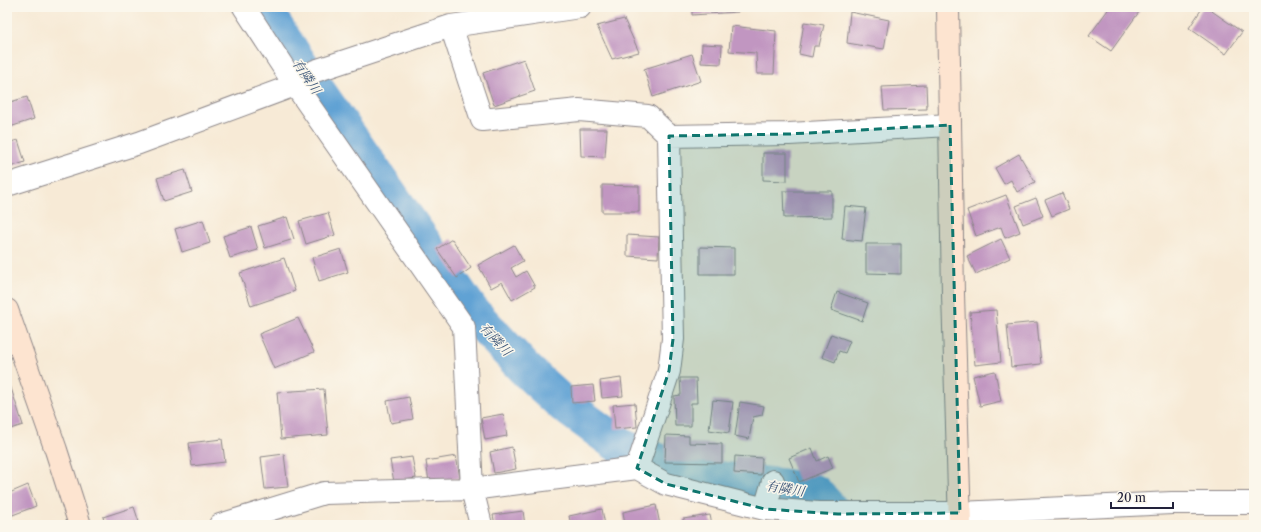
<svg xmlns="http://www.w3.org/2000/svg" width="1261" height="532" viewBox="0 0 1261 532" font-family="'Libre Caslon Text','Noto Serif JP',serif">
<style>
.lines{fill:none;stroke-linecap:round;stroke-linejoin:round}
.river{stroke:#61a2d4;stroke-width:37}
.building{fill:#c196c1}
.street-casing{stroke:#8c8688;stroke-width:24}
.secondary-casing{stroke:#8c8688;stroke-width:24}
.street{stroke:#fff;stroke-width:22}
.secondary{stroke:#fde4d0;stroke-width:22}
.marked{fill:#0f766e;fill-opacity:0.2;stroke:#0f766e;stroke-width:3;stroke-dasharray:8 5;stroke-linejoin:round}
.labels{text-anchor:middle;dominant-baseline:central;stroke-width:3;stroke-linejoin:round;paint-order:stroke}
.water-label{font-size:13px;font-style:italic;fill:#3b5578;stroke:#fbf7ec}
</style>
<rect width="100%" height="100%" fill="#fbf7ec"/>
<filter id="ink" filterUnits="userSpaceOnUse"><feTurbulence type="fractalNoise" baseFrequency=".025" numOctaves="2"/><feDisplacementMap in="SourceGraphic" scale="8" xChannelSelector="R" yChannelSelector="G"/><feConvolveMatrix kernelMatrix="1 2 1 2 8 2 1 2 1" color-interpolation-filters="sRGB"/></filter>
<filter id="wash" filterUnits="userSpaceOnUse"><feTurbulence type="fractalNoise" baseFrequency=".012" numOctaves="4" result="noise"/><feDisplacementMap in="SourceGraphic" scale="16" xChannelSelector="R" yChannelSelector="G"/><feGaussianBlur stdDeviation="0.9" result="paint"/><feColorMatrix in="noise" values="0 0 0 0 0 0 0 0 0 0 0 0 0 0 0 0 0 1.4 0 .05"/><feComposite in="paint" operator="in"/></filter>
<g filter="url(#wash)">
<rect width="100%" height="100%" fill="#f7ead6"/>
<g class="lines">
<!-- river -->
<path class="river" d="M262,7L313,85L471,311L525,369L563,404L622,447L697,477L783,487L815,493L835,515L839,525"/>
</g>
<g id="blocks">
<!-- building -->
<path class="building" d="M692,7H738V12L692,15Z
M1110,7H1132L1139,12L1111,51L1089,36Z
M1203,7H1206L1242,32L1226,54L1189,28Z
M850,12L889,20L884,49L847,43Z
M624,19L639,52L612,59L597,26Z
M804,22L824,25L819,46H814L812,57L799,54Z
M731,26L776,31L774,74H757L756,53L729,51Z
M702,44L722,45L721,64L701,63Z
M692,54L701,81L653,97L644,69Z
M524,59L535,91L494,105L483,73Z
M926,85L927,109L884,110L882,87Z
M27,97L34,119L7,128V103Z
M580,129H607L605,157L581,156Z
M18,140L25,162L7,168V143Z
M763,153H787V181L763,180Z
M1019,154L1035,182L1017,192L1011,180L1004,184L995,168Z
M185,170L192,192L164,201L157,178Z
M602,185L639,186V212H602Z
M783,191H832V217L784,218Z
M1062,193L1069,209L1052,216L1045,200Z
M1006,195L1020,232L1005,238L1001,227L976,236L967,210Z
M1036,198L1043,216L1023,224L1016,206Z
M845,206L866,208L862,241L842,239Z
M328,213L335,235L306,244L299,221Z
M287,217L294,239L265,248L258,226Z
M203,220L210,243L182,252L175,229Z
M251,227L258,250L230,258L223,236Z
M627,235L659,237L658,258L627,256Z
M452,239L471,268L457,278L437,249Z
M1001,239L1010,258L976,274L967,256Z
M866,244H901V274L866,273Z
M514,245L523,261L511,268L516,277L526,271L535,287L512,300L502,282L491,288L478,265Z
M700,247L734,248V274H700Z
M341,249L348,272L319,281L312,258Z
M284,258L295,291L251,306L240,273Z
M837,292L868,303L862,321L831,310Z
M996,310L1001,362L975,365L970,312Z
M298,318L314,352L274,369L259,334Z
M1037,322L1041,364L1011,367L1007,325Z
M831,334L850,341L845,353L839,351L835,362L822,357Z
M995,371L1001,401L980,406L973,376Z
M621,378L623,396L602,398L600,381Z
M680,378H696L697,403H691V426H675L674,396L681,395Z
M593,385L595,401L572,403L571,387Z
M11,388L23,425L7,430V389Z
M324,389L328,435L281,439L277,392Z
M409,397L413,419L391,423L387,401Z
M713,400L733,402L729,433L709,430Z
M740,402L764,406L762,415L753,417L749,439L735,436Z
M635,403L637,427L615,429L613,405Z
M503,414L507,436L485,440L481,418Z
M666,435L689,436V443L722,444V463L665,462Z
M222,439L225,462L192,466L189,443Z
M512,447L516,469L494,473L490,452Z
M812,448L817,461L828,456L833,468L799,482L789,458Z
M284,454L288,487L265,489L261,457Z
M456,456L460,478L429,482L426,461Z
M735,456L762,458L761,475L734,473Z
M412,457L416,478L394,482L390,460Z
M28,485L36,506L10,516L7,509V494Z
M656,505L660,525H625L623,512Z
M134,507L140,525H105L103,517Z
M602,509L605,525H571L569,516Z
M523,511L525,525H495L493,515Z
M710,515L712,525H684L683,519Z"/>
</g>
</g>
<g filter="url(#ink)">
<use href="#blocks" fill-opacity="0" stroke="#8c8688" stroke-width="1"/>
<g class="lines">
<!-- street casing -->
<g class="street-casing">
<path id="street" d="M244,7L295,85L464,327L472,489L481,525
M451,26L482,120L579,110L648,116L669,136L789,134L950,125
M7,185L139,143L295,85L315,71L433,32L451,26L580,7
M637,468L666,484L765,509L818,513H960L1172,503H1254
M765,509L773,481
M220,525L324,493L472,489L637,468L669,371L673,339L669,136"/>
</g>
<!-- secondary casing -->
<g class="secondary-casing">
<path id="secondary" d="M948,7L953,294L960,525
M7,310L56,450L80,525"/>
</g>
<!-- street -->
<use href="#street" class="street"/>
<!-- secondary -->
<use href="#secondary" class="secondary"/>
</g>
</g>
<!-- marked area -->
<path class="marked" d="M950,125L960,513L838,514L765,509L666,484L637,468L669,371L673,339L669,136L789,134Z"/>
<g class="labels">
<!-- water labels -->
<g class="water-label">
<text transform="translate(307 76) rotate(56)">有隣川</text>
<text transform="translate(496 339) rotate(47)">有隣川</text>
<text transform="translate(785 488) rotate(9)">有隣川</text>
</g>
</g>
<!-- margin -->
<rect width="1261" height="532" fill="none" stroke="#fbf7ec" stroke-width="24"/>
<!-- scale -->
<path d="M1111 502v6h62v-6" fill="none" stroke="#22223b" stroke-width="2"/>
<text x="1117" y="502" font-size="12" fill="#22223b" stroke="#fbf7ec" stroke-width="3" paint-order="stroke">20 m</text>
</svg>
